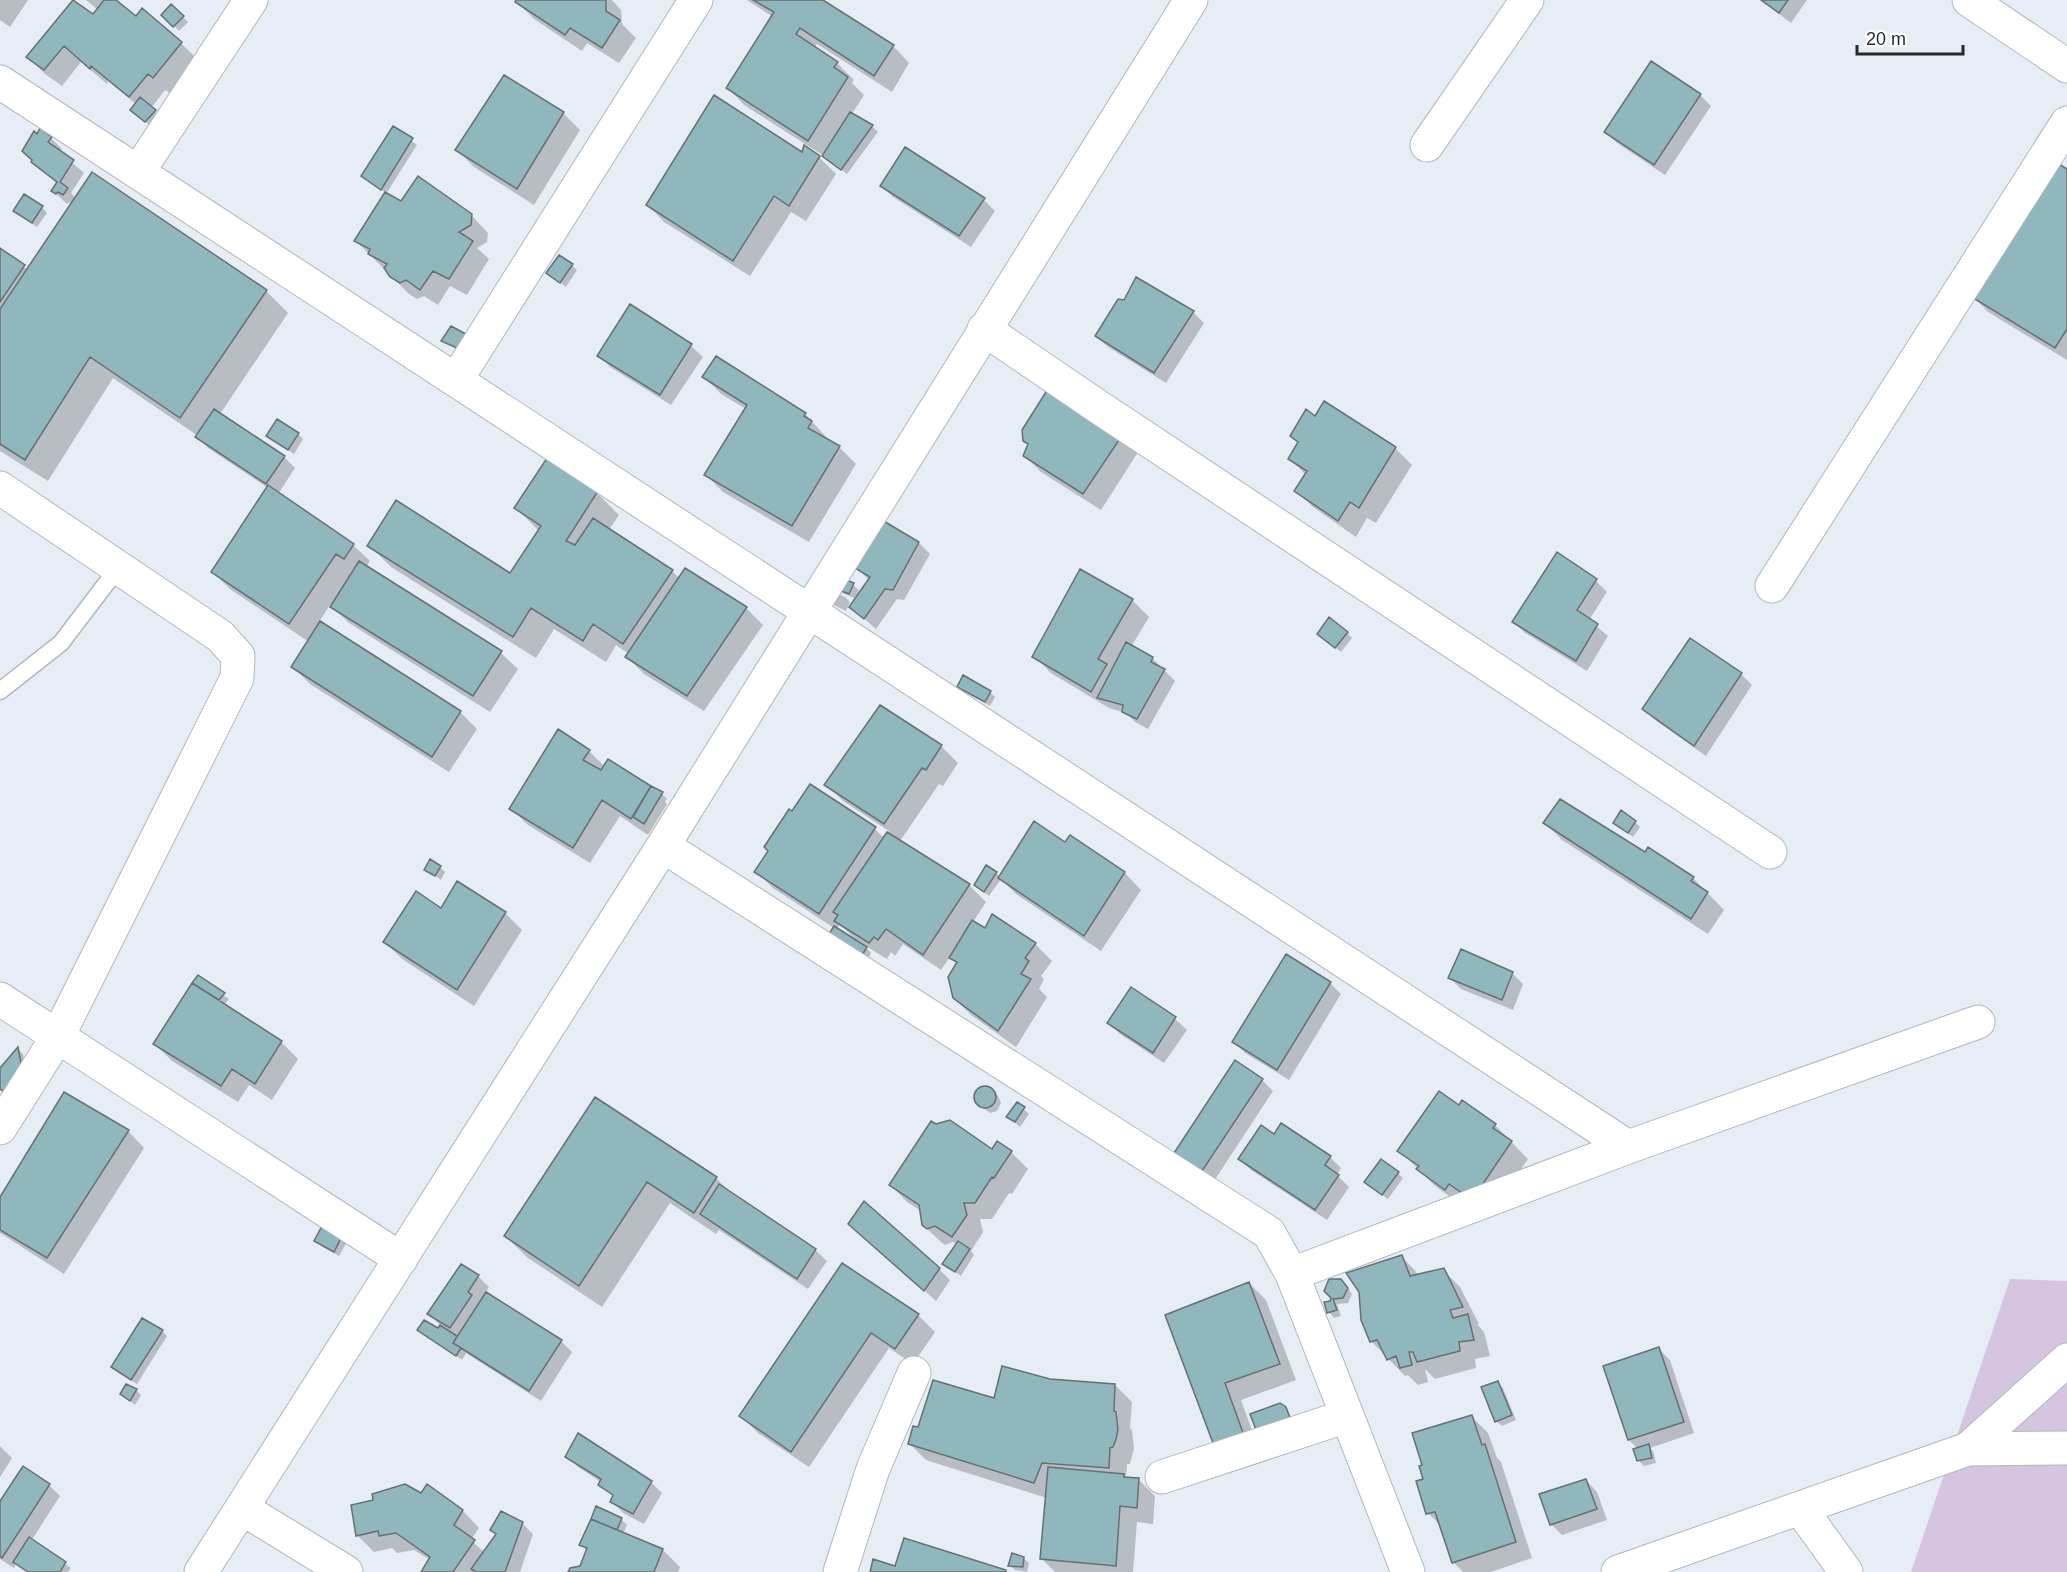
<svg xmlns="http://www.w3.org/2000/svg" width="2067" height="1572" viewBox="0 0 2067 1572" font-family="Helvetica,sans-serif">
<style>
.green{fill:#d5c5e0}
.shadow{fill:#0003;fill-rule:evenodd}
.building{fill:#90b6be;stroke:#677072;stroke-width:1.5}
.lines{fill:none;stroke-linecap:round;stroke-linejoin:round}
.service-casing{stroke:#b0b7bd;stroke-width:19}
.minor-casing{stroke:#b0b7bd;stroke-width:35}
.service{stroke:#fff;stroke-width:16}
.minor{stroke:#fff;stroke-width:33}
</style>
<rect width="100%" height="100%" fill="#e6edf4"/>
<!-- green -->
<path class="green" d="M2010,1279L2067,1281V1572H1911Z"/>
<!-- shadow -->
<path class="shadow" d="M0,0H28L10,27L0,20Z
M86,0H114L137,18L142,11L181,43L198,60L170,93L165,90L151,108L160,116L151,126L137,115L136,104L108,81L107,84L81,62L62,86L45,74L28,57L93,16L98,10Z
M518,0H612L621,10L622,24L636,38L619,63L587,43L582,51L534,19L517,2Z
M747,0H820L893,46L909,63L892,92L817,44L814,48L837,63L854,80L852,83L864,95L851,115L873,127L878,132L847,174L824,156L744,105L728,88L773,17Z
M1760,0H1807L1791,23Z
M171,6L188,22L179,31L163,15Z
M1700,95L1711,106L1665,175L1617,143L1606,132Z
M563,113L580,130L534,205L474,167L457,150Z
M394,128L417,145L386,194L402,202L471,215L488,233L487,242L477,248L489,259L467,295L450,286L438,305L424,296L417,299L409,294L356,241L386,193L368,181Z
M51,138L62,149L60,152L84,173L71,193L76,198L266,291L288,313L220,414L284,457L295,468L278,494L353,545L370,561L366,567L501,653L518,669L490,712L349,623L330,605L319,622L460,712L477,729L449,772L310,684L293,667L309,642L230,589L213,572L268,488L208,448L198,436L113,378L48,481L0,451V250L28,270L73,204L70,202L67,204L53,191L58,184L33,162Z
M803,154L819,157L836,174L806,221L791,212L750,276L664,222L648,205Z
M2067,171V360L1988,312L1972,295Z
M882,186L984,200L995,211L971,247L893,197Z
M42,207L47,213L37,227L14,211Z
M572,265L577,270L566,287L548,273Z
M631,306L691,346L703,357L671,405L610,367L599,355Z
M1193,312L1204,323L1166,383L1108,347L1096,336Z
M704,377L805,414L828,439L839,447L856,464L809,542L723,492L706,475L746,409L721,394Z
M1051,387L1140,449L1101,510L1041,472L1024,455Z
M1316,418L1395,448L1412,465L1376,523L1367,518L1356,537L1313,507L1296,490L1306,475L1290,459L1298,443L1291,436Z
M298,434L303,439L294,454L268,436Z
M597,493L619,515L609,530L672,571L680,579L686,570L746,608L763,625L704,711L644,674L627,657L629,654L616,645L606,662L554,629L536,658L391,567L369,545L510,575L539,531L516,508Z
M882,522L919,543L930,554L904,600L897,599L876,629L851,607L856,599L843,593L838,588L842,580L853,585L859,590L857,598L869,580L857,568Z
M1596,581L1607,592L1589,620L1608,636L1587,671L1525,633L1514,622Z
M834,592L845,597L850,602L846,611L836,606L830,601Z
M1132,600L1149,617L1131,647L1152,658L1175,681L1148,729L1135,722L1126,713L1109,708L1051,673L1034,656Z
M1347,633L1352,638L1341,652L1324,639Z
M1741,674L1752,685L1706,756L1655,720L1644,709Z
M958,686L990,692L995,697L990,706L964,691Z
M880,707L941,746L958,763L943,786L939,784L900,841L969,885L986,902L973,922L985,930L1035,944L1052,961L1041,976L1044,979L1039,989L1047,997L1016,1047L971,1015L954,998L957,964L950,957L941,970L903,944L895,956L891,952L887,959L864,945L871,953L866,963L834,928L773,888L756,871L875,829L884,838L889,831L843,801L826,784ZM840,924L856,940L836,930Z
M589,751L605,767L662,794L667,799L665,802L667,804L648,835L620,816L590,863L528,825L511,809Z
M1635,822L1640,827L1633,837L1621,828Z
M1545,823L1646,854L1693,878L1724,910L1708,934L1562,840Z
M1070,837L1125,873L1141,890L1101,951L1016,894L1001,879L989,896L981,890L996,873L1000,877L1066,844Z
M440,867L445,872L441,880L426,869Z
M458,883L505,913L522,930L474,1006L402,959L385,942L441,910Z
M1286,956L1330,983L1341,994L1289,1080L1245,1053L1234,1042Z
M1512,973L1523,984L1513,1010L1461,989L1450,978Z
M198,977L229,999L224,1005L281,1042L298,1059L272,1100L249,1085L238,1102L172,1061L155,1044Z
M1132,989L1175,1019L1187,1030L1164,1063L1120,1034L1109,1023Z
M18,1049L23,1054L27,1078L0,1088V1071Z
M1262,1080L1273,1091L1214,1181L1187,1164Z
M982,1088L992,1090L998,1096L1001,1103L997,1111L990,1113L977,1103L976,1093Z
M596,1099L716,1178L733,1195L815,1250L827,1261L808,1289L719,1230L716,1234L670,1203L602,1307L528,1258L505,1236Z
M1018,1104L1029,1114L1020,1127L1008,1117Z
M1459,1107L1495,1125L1528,1159L1489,1215L1463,1206L1435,1186L1399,1150Z
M128,1131L144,1148L64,1274L0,1233V1200Z
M1275,1136L1330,1157L1341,1168L1337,1175L1349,1187L1327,1220L1251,1170L1240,1159Z
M992,1151L1011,1152L1028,1169L1012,1194L1009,1193L992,1219H980L983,1232L971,1251L974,1255L961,1276L944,1264L957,1245L953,1242L945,1245L941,1242L923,1225L921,1211L907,1202L891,1185Z
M1398,1173L1403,1178L1388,1199L1371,1187Z
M324,1226L348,1240L339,1256L321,1246L316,1241Z
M862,1234L939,1269L950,1280L936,1301Z
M1402,1257L1419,1275L1443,1270L1460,1287L1479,1324H1477L1484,1332L1490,1356L1475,1359L1476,1368L1435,1379L1425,1369L1428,1382L1418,1385L1408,1375L1405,1376L1371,1341Z
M842,1265L918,1315L935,1332L913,1364L889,1348L809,1467L758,1433L741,1416Z
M478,1276L489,1287L485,1294L561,1341L572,1352L541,1401L466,1353L462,1360L419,1330H438L441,1326L429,1314Z
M1249,1283L1266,1300L1296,1380L1241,1400L1262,1458L1234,1467L1167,1316Z
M1346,1286L1352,1294L1348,1303L1337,1304L1341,1316L1334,1318L1329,1312L1332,1298Z
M162,1331L167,1336L137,1384L118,1372Z
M1659,1349L1670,1360L1694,1433L1650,1448L1653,1451L1656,1463L1644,1466L1638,1460V1449L1629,1440Z
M1050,1381L1115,1385L1132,1402L1130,1428L1132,1430L1134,1448L1130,1464H1127L1126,1479H1138L1155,1496L1153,1524L1137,1522L1133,1572H1055L1041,1558L1047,1498L926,1460L909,1443L919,1429Z
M1498,1383L1503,1388L1516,1420L1502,1426L1496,1421Z
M136,1390L141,1395L135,1405L122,1394Z
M1471,1416L1488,1433L1497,1458L1501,1462L1532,1558L1491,1572H1463L1453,1562L1442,1527L1428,1513L1425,1480Z
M0,1446L12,1458L0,1477Z
M567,1456L651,1482L662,1493L644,1524L623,1513L612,1501L614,1497L600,1484L601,1482L578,1467Z
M1586,1480L1597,1492L1607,1520L1562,1535L1551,1524Z
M49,1485L60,1496L31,1541L71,1568L68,1572H28L16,1563L14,1568L0,1559V1503Z
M427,1486L463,1511L479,1528L471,1540L485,1553L498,1535L522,1523L533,1534L520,1572H422L430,1560L414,1550L397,1553L392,1548L374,1552L357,1535L421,1496Z
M621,1519L627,1525L623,1534L663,1550L680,1567L678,1572H570L581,1568L588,1551L581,1544Z
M1023,1558L1029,1563L1027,1572L1015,1570L1010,1565Z"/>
<!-- building -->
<path class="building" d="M73,0L93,14L104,0H116L136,16L142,8L182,42L153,78L148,74L129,97L91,66L90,69L64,46L44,70L26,57Z
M516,0H606V11L620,20L602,48L570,28L565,35L515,2Z
M753,0H823L894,45L874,76L800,28L796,34L838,62L834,67L848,77L808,141L726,88L774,12Z
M1761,0H1788L1779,13Z
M171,4L184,16L173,27L161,15Z
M1651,61L1701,94L1654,165L1604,132Z
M504,75L564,112L517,189L455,150Z
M714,95L802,152L804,145L820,156L789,206L774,196L733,261L646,205Z
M140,97L156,110L145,122L130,110Z
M850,112L873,125L841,170L822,156Z
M393,126L413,138L381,190L361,176Z
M40,128L52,137L48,142L74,160L60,182L68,188L63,195L58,192L56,194L51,191L57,182L31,162L32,160L22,151L34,131L37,134Z
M905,147L985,198L959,236L880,186Z
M2054,161L2067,169V329L2055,348L1970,296Z
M92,172L267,290L180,418L90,357L25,460L0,444V309Z
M418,176L472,214L471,225L459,232L473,241L449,279L433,271L420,290L406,280L400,283L390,277L384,268L387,264L368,254L370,249L354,241L385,192L401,201Z
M24,194L43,206L32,223L13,211Z
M0,248L25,265L0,302Z
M559,255L573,264L560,283L546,273Z
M1136,277L1194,311L1154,373L1095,336L1118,299L1124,300Z
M630,304L692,344L660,395L597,356Z
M451,326L466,334L457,348L441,341Z
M716,356L806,413L804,416L812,421L808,428L840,446L792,526L704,475L747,405L702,377Z
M1051,384L1125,431L1083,494L1023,456L1028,444L1023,441L1022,430Z
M1324,401L1396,447L1359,508L1350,502L1338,521L1294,491L1307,471L1288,459L1298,442L1290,436L1306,409L1315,416Z
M214,409L285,456L266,484L195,437Z
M277,419L299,433L288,450L266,436Z
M547,458L598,491L566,541L575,545L593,518L673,570L623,644L593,624L583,641L531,608L513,637L367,546L396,500L510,573L541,526L514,508Z
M268,485L354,544L344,559L336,554L289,624L211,572Z
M882,520L919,542L893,590L885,589L864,619L849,607L870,577L855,568Z
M1557,552L1597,579L1577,610L1598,624L1576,661L1512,622Z
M359,561L502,651L473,696L330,607Z
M685,568L747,607L687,696L625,657Z
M1080,569L1133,599L1098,659L1107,664L1091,692L1032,657Z
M841,578L854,583L849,594L836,589Z
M1329,617L1348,632L1335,648L1317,634Z
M320,621L461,711L432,757L291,667Z
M1690,638L1742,673L1694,746L1642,709Z
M1126,642L1153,657L1151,662L1165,669L1137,719L1122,712L1123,705L1097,698Z
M963,675L991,691L985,702L957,687Z
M880,705L942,745L926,770L922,768L884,824L824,785Z
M558,729L590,750L583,760L601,770L608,759L651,786L631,819L602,800L573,848L509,809Z
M810,784L876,827L819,914L754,872L768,851L764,847L789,809L792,811Z
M651,786L663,792L644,824L633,817Z
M1560,799L1645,852L1648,847L1694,877L1691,881L1708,892L1691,919L1543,823Z
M1621,810L1636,821L1628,833L1613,823Z
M1034,821L1065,842L1070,835L1125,872L1084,936L998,878Z
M887,832L970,884L923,955L886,929L878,940L874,937L869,943L834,921L838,915L833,912Z
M430,859L441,866L435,876L424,870Z
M986,865L997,872L984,892L974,885Z
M457,881L506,912L457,990L383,942L416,891L441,908Z
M992,914L1036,943L1025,958L1029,961L1021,974L1031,979L998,1031L953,998L948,977L957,962L949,958L972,920L985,928Z
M834,926L867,947L860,959L827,937Z
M1461,949L1513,972L1502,1000L1448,978Z
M1286,954L1331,982L1277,1070L1232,1042Z
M198,975L225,993L219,1000L192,983Z
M192,983L282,1041L255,1084L232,1069L221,1086L153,1044Z
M1131,987L1176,1017L1153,1053L1107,1023Z
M18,1047L23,1073L7,1094L0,1089V1068Z
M1235,1060L1263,1079L1202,1171L1174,1153Z
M974 1097a11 11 0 1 1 22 0a11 11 0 1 1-22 0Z
M1439,1091L1459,1105L1462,1100L1496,1124L1493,1128L1512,1141L1472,1200L1449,1184L1445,1190L1416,1169L1419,1166L1397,1151Z
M64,1092L129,1130L47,1258L0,1230V1197Z
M595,1097L717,1177L694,1213L647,1182L579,1286L504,1236Z
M1017,1102L1025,1107L1015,1122L1006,1117Z
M950,1120L992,1149L997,1141L1012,1151L994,1178L992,1177L975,1203H964L967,1215L952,1237L935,1226L927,1229L922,1225L919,1205L889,1185L931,1121L936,1124Z
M1281,1123L1331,1156L1325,1165L1339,1175L1315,1210L1238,1159L1261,1125L1274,1134Z
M1381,1159L1399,1172L1382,1195L1364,1182Z
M719,1184L816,1249L797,1279L700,1214Z
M864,1201L940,1268L924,1291L848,1224Z
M323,1224L343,1234L334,1252L314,1241Z
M958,1241L970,1249L955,1272L942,1264Z
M1402,1255L1410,1276L1444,1268L1463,1307L1450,1310L1453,1318L1468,1314L1474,1340L1459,1342L1460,1351L1417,1362L1413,1352H1409L1412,1365L1400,1368L1396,1356L1387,1360L1377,1340L1370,1342L1361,1320L1359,1292L1346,1273Z
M842,1263L919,1314L895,1349L871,1333L791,1452L739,1416Z
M461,1264L479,1275L468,1292L472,1295L450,1328L427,1314Z
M1329,1279H1341L1348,1288L1343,1298L1333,1299L1337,1310L1327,1313L1324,1302L1330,1301L1331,1298L1324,1291Z
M1249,1282L1280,1364L1225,1383L1246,1441L1216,1451L1165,1315Z
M486,1292L562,1340L529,1391L453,1343Z
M142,1318L163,1330L131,1380L111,1367Z
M424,1320L438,1328L440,1325L457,1336L453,1343L461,1348L456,1356L417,1330Z
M1659,1347L1684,1422L1628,1440L1603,1366Z
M1002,1366L1050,1379L1115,1384L1114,1411L1116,1412L1118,1430L1116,1439L1113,1447L1110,1448L1109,1468L1042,1463L1034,1483L908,1444L913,1426L918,1427L933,1380L994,1398Z
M1498,1381L1512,1415L1495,1422L1481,1387Z
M126,1384L137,1389L130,1401L120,1394Z
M1280,1403L1286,1407L1292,1423L1258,1435L1250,1414Z
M1472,1415L1482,1445L1485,1444L1516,1542L1452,1563L1435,1512L1426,1514L1416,1481L1423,1479L1419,1466L1422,1465L1412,1433Z
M578,1433L652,1481L633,1514L610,1502L613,1495L598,1485L601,1479L565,1457Z
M1649,1444L1652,1458L1637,1461L1633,1449Z
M23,1466L50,1484L2,1558L0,1556V1501Z
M1048,1467L1124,1474V1477L1139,1478L1137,1508L1120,1506L1116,1566L1040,1559Z
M1586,1479L1597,1509L1550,1525L1539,1494Z
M405,1484L421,1493L427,1484L463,1510L454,1525L475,1540L453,1572H421L430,1557L396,1533L379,1536L378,1531L356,1536L351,1505L373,1500L372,1494Z
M596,1506L622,1518L617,1530L591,1519Z
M501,1511L523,1522L505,1572H476L471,1569L496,1534L490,1530Z
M591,1519L663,1549L654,1572H568L570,1568L580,1566L587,1548L579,1545Z
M29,1537L66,1562L60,1572H28L13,1562Z
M904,1538L1006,1570V1572H870L873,1559L895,1566Z
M1012,1553L1024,1557L1023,1567L1008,1566Z"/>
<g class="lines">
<!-- service casing -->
<g class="service-casing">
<path id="service" d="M0,691L61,643L118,568"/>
</g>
<!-- minor casing -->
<g class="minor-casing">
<path id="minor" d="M1969,0L2067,66
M0,82L1628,1147
M1427,145L1527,0
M138,172L251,0
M984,329L1097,406L1770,852
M456,380L696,0
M0,488L220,636L238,656L237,678L58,1036L0,1128
M1772,586L2067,123
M663,846L1269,1233L1292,1274L1408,1572
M0,999L401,1259
M1292,1274L1628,1147L1978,1022
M1968,1449L2067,1448
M1162,1477L1347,1416
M1800,1508L1846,1572
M243,1509L346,1572
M201,1572L663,846L1191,0
M840,1572L873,1469L914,1373
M1618,1572L1968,1449L2067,1360"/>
</g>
<!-- service -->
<use href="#service" class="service"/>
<!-- minor -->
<use href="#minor" class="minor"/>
</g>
<!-- scale -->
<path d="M1857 45v9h106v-9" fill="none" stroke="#27292c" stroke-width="3"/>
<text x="1866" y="45" font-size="18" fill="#27292c" stroke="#ffffff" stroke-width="4.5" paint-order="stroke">20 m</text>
</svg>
